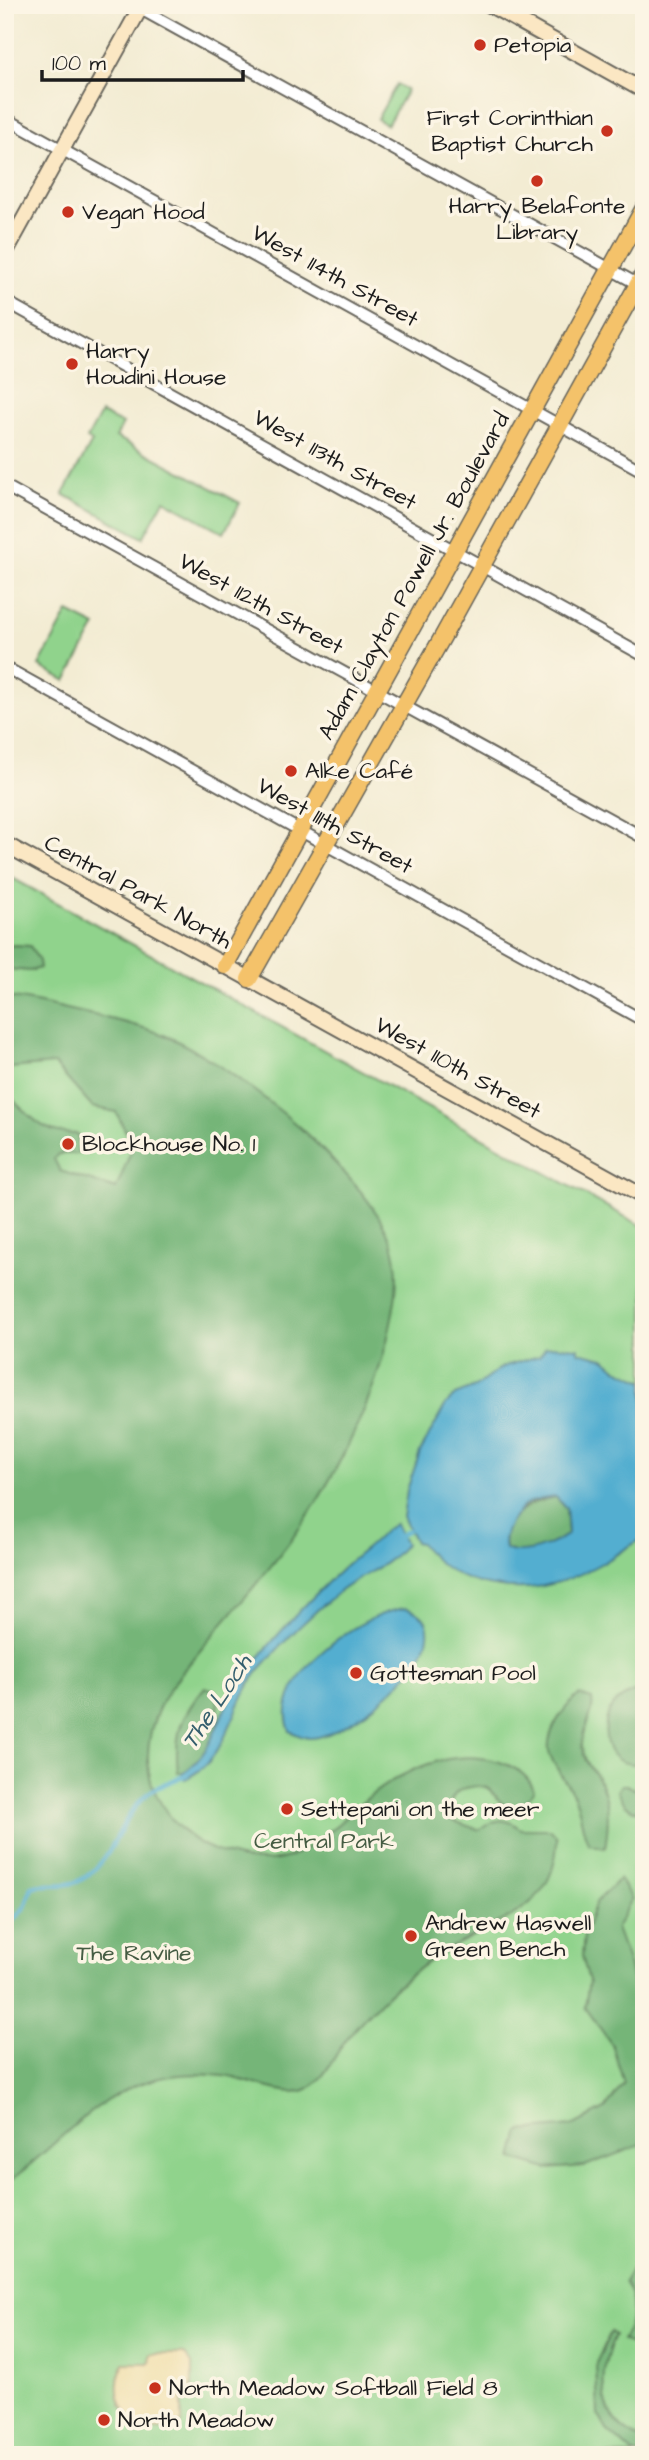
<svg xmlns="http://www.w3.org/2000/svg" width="649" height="2460" viewBox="0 0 649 2460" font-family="'Architects Daughter',sans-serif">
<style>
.green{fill:#90d38c;stroke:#567854;stroke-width:2}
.forest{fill:#74b578;stroke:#48684a;stroke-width:2;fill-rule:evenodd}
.sand{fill:#eeda9e;stroke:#857b5d;stroke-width:2}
.water{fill:#52aed0;stroke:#376576;stroke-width:2;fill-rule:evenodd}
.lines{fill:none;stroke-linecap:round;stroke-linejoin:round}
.stream{stroke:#52aed0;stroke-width:4.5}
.street-casing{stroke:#67655c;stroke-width:14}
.secondary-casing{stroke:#67655c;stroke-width:18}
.primary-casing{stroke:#67655c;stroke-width:19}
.street{stroke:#fff;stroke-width:10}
.secondary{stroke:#fbe7c3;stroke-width:14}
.primary{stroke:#f4c26a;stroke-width:16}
.poi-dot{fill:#c8321e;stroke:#fcf5e5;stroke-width:2.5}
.labels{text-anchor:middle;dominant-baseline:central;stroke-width:7;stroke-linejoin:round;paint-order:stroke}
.poi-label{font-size:23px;fill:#1c1c1c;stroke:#fcf5e5;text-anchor:start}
.street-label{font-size:23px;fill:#1c1c1c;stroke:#fcf5e5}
.park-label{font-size:23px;fill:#455c43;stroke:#fcf5e5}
.water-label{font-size:24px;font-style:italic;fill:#345e6d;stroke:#fcf5e5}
</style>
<rect width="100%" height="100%" fill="#fcf5e5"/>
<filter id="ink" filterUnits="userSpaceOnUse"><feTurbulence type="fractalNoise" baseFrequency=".0143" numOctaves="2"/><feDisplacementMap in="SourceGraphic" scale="14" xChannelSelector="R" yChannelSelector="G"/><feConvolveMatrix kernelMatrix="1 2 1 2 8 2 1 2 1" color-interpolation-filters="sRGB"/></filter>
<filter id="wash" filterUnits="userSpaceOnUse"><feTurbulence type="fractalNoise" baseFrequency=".00686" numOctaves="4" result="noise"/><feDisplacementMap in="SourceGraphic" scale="28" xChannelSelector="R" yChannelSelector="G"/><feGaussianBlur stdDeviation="1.57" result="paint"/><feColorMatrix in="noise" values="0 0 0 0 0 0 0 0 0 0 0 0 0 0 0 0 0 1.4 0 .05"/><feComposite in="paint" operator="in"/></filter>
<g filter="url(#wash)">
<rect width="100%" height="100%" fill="#f3ecd3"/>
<!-- green -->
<path class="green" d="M397,84L407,90L387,125L377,119Z
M101,413L123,424L116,437L240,503L224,533L164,500L143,538L63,494L92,442L87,439Z
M68,612L96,626L66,681L39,666Z
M5,874L644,1227V2455H5Z"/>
<!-- forest -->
<path class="forest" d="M16,945L30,946L39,961L40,968L30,971L5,969V946Z
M5,997C34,1000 61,1008 89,1014C114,1020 140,1025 164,1035C211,1055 280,1107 316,1143C344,1172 376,1203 391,1241C403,1273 394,1310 387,1341C370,1410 331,1486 289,1543C260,1582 225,1619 195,1657C181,1673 168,1688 159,1708C149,1730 144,1760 152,1784C163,1814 184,1838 214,1850C288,1880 313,1845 364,1801C401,1770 451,1747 500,1762C515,1767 530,1776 534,1791C529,1797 522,1809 513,1808C499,1808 497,1793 487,1788C482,1786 476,1786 471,1787C452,1789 448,1802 451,1820L479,1830L492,1822L502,1820L512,1823L521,1829H550L557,1837C557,1908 506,1916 456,1945C428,1960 403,1979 380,2002C368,2014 355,2027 345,2041C334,2056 324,2082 305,2090C287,2098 244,2078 223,2076C116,2062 81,2127 5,2185ZM54,1064L92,1107L116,1112L133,1146L116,1189L60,1171L54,1159L58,1154H78V1134C43,1134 33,1119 9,1096L10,1068Z
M556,1497L566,1508L568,1533C555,1546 522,1558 505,1549C499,1518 529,1501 556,1497Z
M205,1687L215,1690C226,1723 211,1754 182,1774L181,1772L178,1773C174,1735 180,1716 205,1687Z
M644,1688V1763C635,1764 625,1765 617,1759C603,1749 603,1722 611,1708C618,1698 632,1692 644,1688Z
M579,1695L592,1699C595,1718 581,1726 582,1746C584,1764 594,1770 601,1784C611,1803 608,1829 605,1848L589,1844C581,1831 582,1813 575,1798C569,1784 551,1764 549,1751C546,1731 565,1706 579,1695Z
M621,1785H627L644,1794V1814C630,1810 622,1804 617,1791Z
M619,1879L632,1899L616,1928L630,1967L640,2014L644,2017V2138L638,2146L585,2166L547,2169L513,2159L520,2131L572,2126L605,2109L624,2083L612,2045L585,2007L589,1981L582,1956L584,1935L596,1902Z
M632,2268L644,2274V2322L631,2345L622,2340C634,2321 637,2301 624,2282Z
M611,2332L615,2335C597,2374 596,2423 644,2440V2455H635L607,2430L598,2414L596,2363Z"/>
<!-- sand -->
<path class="sand" d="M151,2354H184L192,2364V2396H182V2423C141,2447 102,2404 124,2363H150Z"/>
<!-- water -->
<path class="water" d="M552,1346L578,1348V1352L604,1358L617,1369L644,1381V1537C596,1568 552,1597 493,1586C462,1581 440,1568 420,1543L415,1542L403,1517L407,1490L420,1452L446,1404L455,1395L475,1387L502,1367L539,1356L546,1347ZM556,1497L566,1508L568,1533C555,1545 521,1558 505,1549C501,1533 512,1519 522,1508C529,1500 546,1498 556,1497Z
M395,1524L405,1544C386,1569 363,1573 340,1591C311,1614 283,1642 259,1670C231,1704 229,1760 185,1779L182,1774C217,1750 216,1716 238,1685C270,1641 306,1602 345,1566C359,1553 374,1544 385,1530Z
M406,1608C479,1629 353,1738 310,1738C303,1738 296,1734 290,1731C268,1678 361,1612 406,1608Z"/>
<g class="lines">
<!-- stream -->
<path class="stream" d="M395,1539L408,1530
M5,1939L9,1936L12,1921L25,1907L32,1887C46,1882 66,1888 79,1881C114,1862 117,1823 144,1797C155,1786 172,1781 187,1775"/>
</g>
</g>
<g filter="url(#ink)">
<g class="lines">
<!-- street casing -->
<g class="street-casing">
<path id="street" d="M135,6L641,286
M5,118L644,472
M5,301L644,656
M5,486L644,838
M5,667L644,1021"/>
</g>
<!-- secondary casing -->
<g class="secondary-casing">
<path id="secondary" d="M490,5L644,91
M5,253L142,5
M5,844L644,1197"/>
</g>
<!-- primary casing -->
<g class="primary-casing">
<path id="primary" d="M225,966L644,208
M249,979L442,638L644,273"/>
</g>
<!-- street -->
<use href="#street" class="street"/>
<!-- secondary -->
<use href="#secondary" class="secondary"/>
<!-- primary -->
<use href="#primary" class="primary"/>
</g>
</g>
<!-- markers -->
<g class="poi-dot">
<circle cx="480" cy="45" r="7"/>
<circle cx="607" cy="131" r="7"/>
<circle cx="537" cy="181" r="7"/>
<circle cx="68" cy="212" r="7"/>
<circle cx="72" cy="364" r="7"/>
<circle cx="291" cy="771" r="7"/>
<circle cx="68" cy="1144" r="7"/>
<circle cx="356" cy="1673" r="7"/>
<circle cx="287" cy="1809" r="7"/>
<circle cx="411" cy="1936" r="7"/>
<circle cx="155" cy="2388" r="7"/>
<circle cx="104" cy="2420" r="7"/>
</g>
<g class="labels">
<!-- poi labels -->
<g class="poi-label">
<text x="494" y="45">Petopia</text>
<text x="593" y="118" text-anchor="end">First Corinthian<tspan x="593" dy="26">Baptist Church</tspan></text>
<text x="537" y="206" text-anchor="middle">Harry Belafonte<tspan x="537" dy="26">Library</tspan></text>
<text x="82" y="212">Vegan Hood</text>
<text x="86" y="351">Harry<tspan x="86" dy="26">Houdini House</tspan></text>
<text x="305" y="771">Alke Café</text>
<text x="82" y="1144">Blockhouse No. 1</text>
<text x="370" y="1673">Gottesman Pool</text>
<text x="301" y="1809">Settepani on the meer</text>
<text x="425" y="1923">Andrew Haswell<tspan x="425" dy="26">Green Bench</tspan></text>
<text x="169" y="2388">North Meadow Softball Field 8</text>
<text x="118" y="2420">North Meadow</text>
</g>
<!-- street labels -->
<g class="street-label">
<text transform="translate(335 276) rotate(29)">West 114th Street</text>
<text transform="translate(335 460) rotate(29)">West 113th Street</text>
<text transform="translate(414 576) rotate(-61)">Adam Clayton Powell Jr. Boulevard</text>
<text transform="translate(261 604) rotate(29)">West 112th Street</text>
<text transform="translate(335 826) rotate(29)">West 111th Street</text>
<text transform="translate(138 892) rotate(29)">Central Park North</text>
<text transform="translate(458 1068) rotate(29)">West 110th Street</text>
</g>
<!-- park labels -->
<g class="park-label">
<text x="324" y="1841">Central Park</text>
<text x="134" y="1953">The Ravine</text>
</g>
<!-- water labels -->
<g class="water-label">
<text transform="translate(217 1702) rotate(-57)">The Loch</text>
</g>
</g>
<!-- margin -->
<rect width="649" height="2460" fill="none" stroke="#fcf5e5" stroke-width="28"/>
<!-- scale -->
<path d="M42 70v10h201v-10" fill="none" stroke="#1c1c1c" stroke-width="3.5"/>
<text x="52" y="70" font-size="21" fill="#1c1c1c" stroke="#fcf5e5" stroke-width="5" paint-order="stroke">100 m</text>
</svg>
